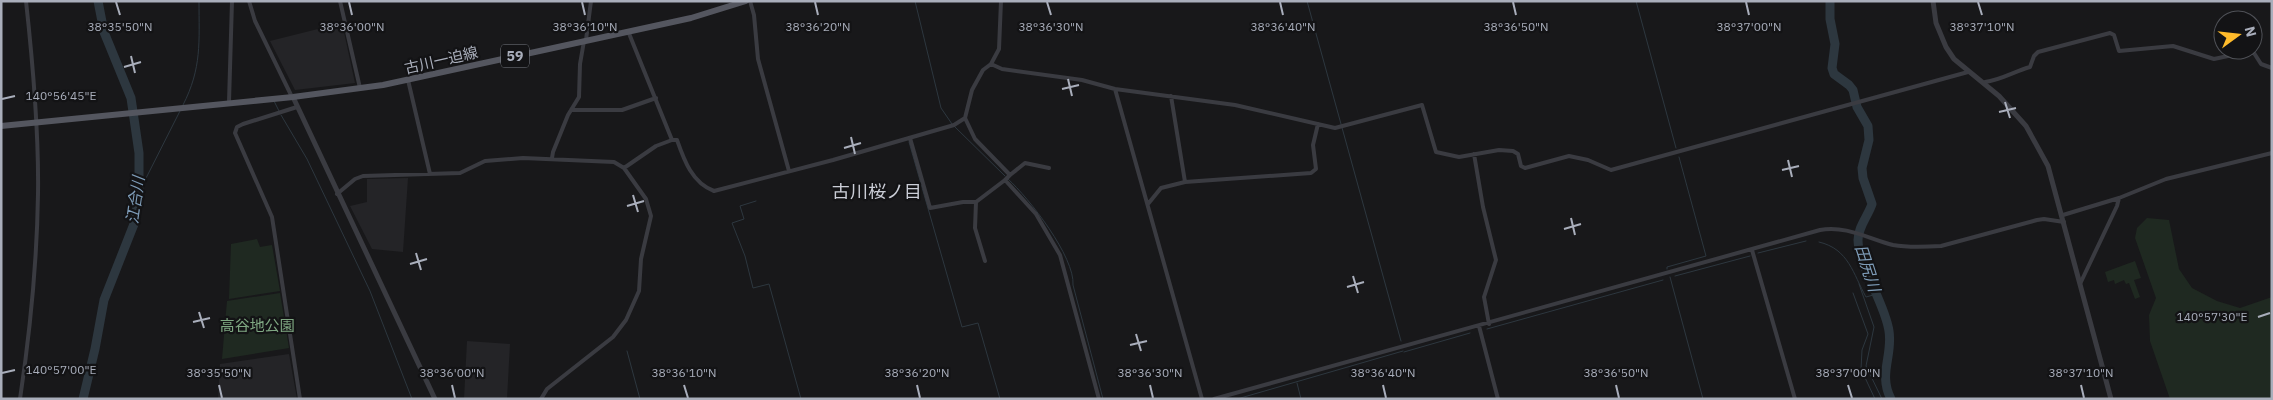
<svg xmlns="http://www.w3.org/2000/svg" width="2273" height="400" viewBox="0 0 2273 400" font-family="'IBM Plex Sans','Noto Sans JP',sans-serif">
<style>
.built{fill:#242427}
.green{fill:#1f2921}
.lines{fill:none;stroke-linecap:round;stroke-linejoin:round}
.stream{stroke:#2d373f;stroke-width:1}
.river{stroke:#2d373f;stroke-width:9}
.minor{stroke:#3a3b41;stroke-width:4}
.tertiary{stroke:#3a3b41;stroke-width:5}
.primary{stroke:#54565f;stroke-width:6}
.ticks{fill:none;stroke:#a9aebb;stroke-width:2}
.labels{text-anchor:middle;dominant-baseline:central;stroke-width:4.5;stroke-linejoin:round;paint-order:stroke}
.shield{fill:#131315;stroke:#7c8089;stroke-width:1}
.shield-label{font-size:14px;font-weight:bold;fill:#a9aebb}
.street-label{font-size:15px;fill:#a9aebb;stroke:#131315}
.park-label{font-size:15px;fill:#7fa782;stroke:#131315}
.water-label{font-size:16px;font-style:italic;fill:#7e9cb8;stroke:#131315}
.quarter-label{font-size:18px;fill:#cacdd6;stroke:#131315}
.ticks-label{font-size:12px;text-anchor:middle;fill:#a9aebb;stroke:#131315;stroke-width:4.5;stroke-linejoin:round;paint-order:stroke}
</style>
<rect width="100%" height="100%" fill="#18181a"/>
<!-- built -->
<path class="built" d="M342,23L355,83L295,90L270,41Z
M408,178L403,252L372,249L350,206L367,202V179Z
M467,341L510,344L507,399H464Z
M289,354L297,399H218L220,364Z"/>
<!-- green -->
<path class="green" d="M2147,218L2169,220L2179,269L2192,288L2217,301L2240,308L2272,297V399H2170L2150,341L2149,315L2156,298L2135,238L2137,228Z
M257,239L260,247L272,245L280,291L229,299L231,244Z
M2135,261L2141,278L2134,280L2140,297L2135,299L2129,283L2126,284L2124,280L2115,284L2114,280L2108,282L2105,272Z
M280,293L289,348L222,359L227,301Z"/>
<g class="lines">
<!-- stream -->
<path class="stream" d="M915,1L941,108L952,124
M1307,1L1401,341
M1636,1L1676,148
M274,101L279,111
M183,105C202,68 199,42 199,1
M281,115L307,159L370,291L412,399
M955,127L1005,176
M909,142L962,327L978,323L1000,399
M1008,179C1029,198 1075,257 1073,285L1103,399
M139,192L180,111
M756,201L740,206L744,219L732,223L745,256L753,288L769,284L801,399
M1819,242C1849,249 1853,274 1866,297L1877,294
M1758,253L1806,241
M1667,269V267L1706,256L1679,157
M1675,276L1750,256
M1670,277L1703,399
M1859,284L1874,327L1866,366L1882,399
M1853,293L1868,334L1862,350L1861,369L1875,399
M1487,329L1663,280
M627,351L640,399
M1404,352L1470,333
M1297,383L1301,399
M1237,399L1403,351"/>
<!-- river -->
<path class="river" d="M1830,1V19L1835,44L1832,68L1834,74L1849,85L1853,90L1857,107L1868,126L1869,140L1862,168L1863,178L1872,204C1868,216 1858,227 1858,240C1858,265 1885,303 1889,331C1893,356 1878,374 1891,399
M83,399L95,349L104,300L134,224L139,192V153L131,98L104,32L98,1"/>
<!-- minor -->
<path class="minor" d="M249,1L255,21L292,97
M340,1L360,88
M750,1L754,15L758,59L789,171
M1001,1L999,49L991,64L983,70L972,90L965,118L975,139L1010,175L1005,180L1036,214L1060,255L1099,399
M628,31L672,140H677C684,160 692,183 714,191L833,160L954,125L965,118
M586,40L591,1
M991,64L1002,69L1082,80L1115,89L1235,105L1335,128L1422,105L1436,152L1459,157L1499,150L1513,151L1518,154L1521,166L1525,168L1569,156L1588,160L1611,170L1968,72
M408,80L430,174
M1985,82C2001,80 2015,71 2030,67L2034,56L2038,52L2110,33L2114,35L2119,51L2173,46L2214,59L2242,53H2254L2261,64L2272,68
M1115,89L1202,399
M1171,96L1185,182
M229,102L232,1
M297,107L243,124L237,127L235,133L272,217L300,399
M571,110H622L656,98
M910,138L930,208L963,202H976
M1474,154L1483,207L1496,260L1484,297L1489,324
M552,158L553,152L568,115L579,97L580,64L584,41
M624,168L656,146L672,140
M1010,175L1025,163L1049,168
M337,194L355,179L363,176L460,173L485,161L523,158L614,162L624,168L646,199L651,216L641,259L639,291L626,320L613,337L547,389L541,399
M1148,204L1161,188L1185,182L1311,173L1316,169L1313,145L1318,124
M2063,215L2119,198L2166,179L2272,153
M1752,250L1795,399
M985,261L975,228L976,202L1005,180
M2080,284L2117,206L2119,198
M1479,326L1498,399
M20,399C30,332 37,262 38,194C39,130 33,65 26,1
M1214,399L1820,230C1846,225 1869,239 1893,245C1909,248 1925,247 1941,246L2037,220L2044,219L2064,222"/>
<!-- tertiary -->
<path class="tertiary" d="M1933,1L1936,23L1946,47L1954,59L1999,96L2026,126L2048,166L2111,399
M293,97L435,399"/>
<!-- primary -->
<path class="primary" d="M1,126L293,97L383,85L691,18L746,1"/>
</g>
<!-- ticks -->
<path class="ticks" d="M116,2L120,15M349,2L352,15M582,2L585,15M815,2L818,15M1047,2L1051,15M1280,2L1283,15M1513,2L1516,15M1746,2L1749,15M1978,2L1982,15M131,56L135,73M124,67L141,62M1068,79L1072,96M1062,89L1079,85M2,99L15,96M2005,102L2010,118M1999,112L2016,108M851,137L855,154M844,148L861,143M1788,160L1792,177M1782,170L1799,166M633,195L638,212M627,206L644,201M1571,218L1575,235M1564,229L1581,224M416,253L421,270M410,264L427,259M1353,276L1358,293M1347,287L1364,282M199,312L204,328M2258,317L2270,313M193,322L210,318M1136,334L1141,351M1130,345L1147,341M2,373L15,370M219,385L222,398M452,385L455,398M684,385L688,398M917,385L920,398M1150,385L1153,398M1383,385L1386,398M1616,385L1619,398M1848,385L1852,398M2081,385L2084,398"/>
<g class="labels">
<!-- shield labels -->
<rect class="shield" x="501" y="44.5" width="28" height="23" rx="4"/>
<g class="shield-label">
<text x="515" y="56">59</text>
</g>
<!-- street labels -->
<g class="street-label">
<text transform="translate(441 60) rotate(-13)">古川一迫線</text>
</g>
<!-- park labels -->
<g class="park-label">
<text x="257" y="325">高谷地公園</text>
</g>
<!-- water labels -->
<g class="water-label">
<text transform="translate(135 200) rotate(-82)">江合川</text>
<text transform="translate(1868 268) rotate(72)">田尻川</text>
</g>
<!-- quarter labels -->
<g class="quarter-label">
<text x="877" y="191">古川桜ノ目</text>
</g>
</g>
<g class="ticks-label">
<text x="120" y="31">38°35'50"N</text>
<text x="352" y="31">38°36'00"N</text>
<text x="585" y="31">38°36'10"N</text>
<text x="818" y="31">38°36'20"N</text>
<text x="1051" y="31">38°36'30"N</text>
<text x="1283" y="31">38°36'40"N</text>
<text x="1516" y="31">38°36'50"N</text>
<text x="1749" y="31">38°37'00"N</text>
<text x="1982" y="31">38°37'10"N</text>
<text x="61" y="100">140°56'45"E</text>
<text x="2212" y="321">140°57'30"E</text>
<text x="61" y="374">140°57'00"E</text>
<text x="219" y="377">38°35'50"N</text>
<text x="452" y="377">38°36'00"N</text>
<text x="684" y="377">38°36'10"N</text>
<text x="917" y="377">38°36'20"N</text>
<text x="1150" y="377">38°36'30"N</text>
<text x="1383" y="377">38°36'40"N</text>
<text x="1616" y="377">38°36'50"N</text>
<text x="1848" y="377">38°37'00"N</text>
<text x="2081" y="377">38°37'10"N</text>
</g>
<!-- border -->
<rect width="2273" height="400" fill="none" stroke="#a9aebb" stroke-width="5"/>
<!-- north arrow -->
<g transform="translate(2238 35) rotate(75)"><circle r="24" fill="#131315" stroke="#4f5157"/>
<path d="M0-4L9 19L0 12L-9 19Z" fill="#ffbb2b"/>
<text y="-8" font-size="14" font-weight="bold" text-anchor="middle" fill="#a9aebb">N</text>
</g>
</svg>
